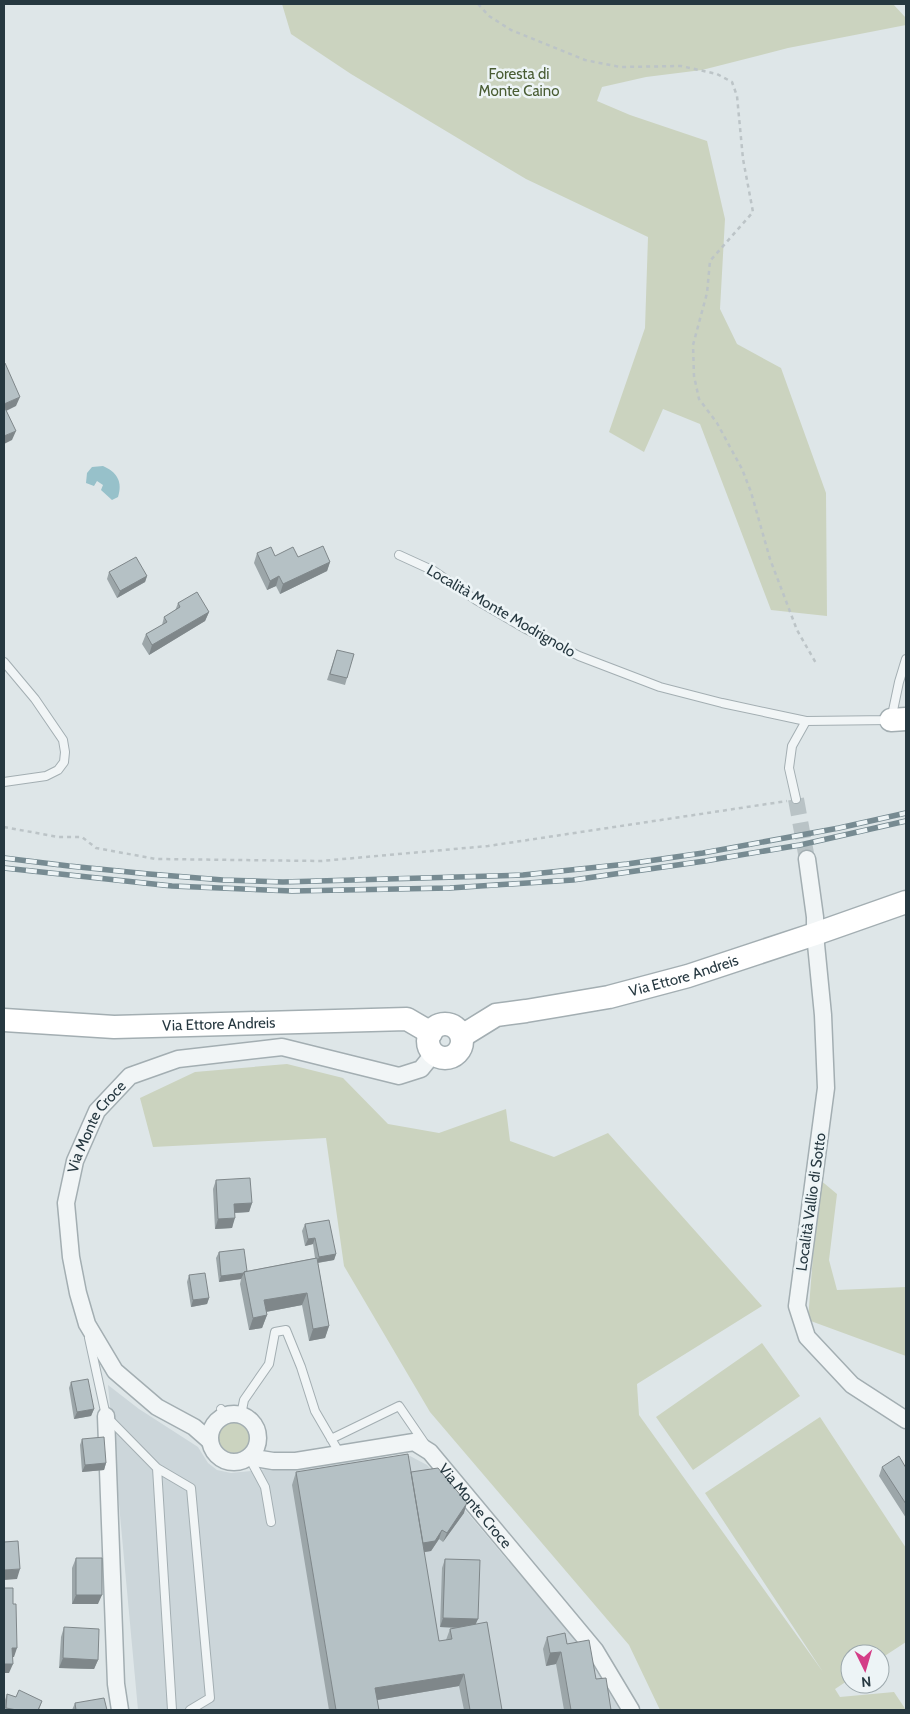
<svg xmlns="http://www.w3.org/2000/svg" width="910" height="1714" viewBox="0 0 910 1714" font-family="Cabin,sans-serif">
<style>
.built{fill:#ccd6da}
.green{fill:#cbd3bf}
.water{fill:#97c1ca}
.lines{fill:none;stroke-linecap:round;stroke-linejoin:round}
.street-tunnel{stroke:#b9c3c6;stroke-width:16;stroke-dasharray:16 8;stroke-linecap:butt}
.lane-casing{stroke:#a3aeb2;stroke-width:10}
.street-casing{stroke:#a3aeb2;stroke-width:19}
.secondary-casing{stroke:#a3aeb2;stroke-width:25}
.path{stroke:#bcc4c7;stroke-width:2.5;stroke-dasharray:4 4;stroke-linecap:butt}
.lane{stroke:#f1f5f6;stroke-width:8}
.street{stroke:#f1f5f6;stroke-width:16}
.secondary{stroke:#fff;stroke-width:22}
.rail-casing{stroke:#778b92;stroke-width:5.5}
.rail{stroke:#edf4f6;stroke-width:4;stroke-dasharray:11;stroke-linecap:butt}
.wall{fill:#9ca6a9}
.shaded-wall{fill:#7f878a}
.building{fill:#b5c1c5;stroke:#7f878a}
.labels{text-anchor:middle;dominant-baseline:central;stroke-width:5;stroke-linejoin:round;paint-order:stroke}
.park-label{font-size:15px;fill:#495c33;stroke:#edf4f6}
.street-label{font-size:15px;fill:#263840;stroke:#edf4f6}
</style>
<rect width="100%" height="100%" fill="#dee6e8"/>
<!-- built -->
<path class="built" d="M108,1385L139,1409L198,1447L208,1463L217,1470L231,1473L384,1457L410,1456L427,1465L585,1652L620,1710H138Z"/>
<!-- green -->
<path class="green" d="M282,4H893L906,18V25L788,48L702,70L646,77L602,87L597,101L630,115L707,141L725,219L720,309L737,344L781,368L826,493L827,616L771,610L700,424L663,409L644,452L609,432L645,328L648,237L526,179L351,74L291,34Z
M287,1064L343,1078L388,1124L439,1133L506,1109L510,1141L554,1157L608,1133L762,1306L637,1384L639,1415L823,1672L705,1493L820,1417L906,1548V1642L880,1659V1654H850V1679L835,1689L840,1697L894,1692L906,1710H660L629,1645L430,1412L344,1266L326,1138L153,1147L140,1098L195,1072Z
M819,1179L837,1194L829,1260L837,1290L906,1287V1356L808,1320Z
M762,1343L800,1396L693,1470L656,1417Z
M217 1438a17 17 0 1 1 34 0a17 17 0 1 1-34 0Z"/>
<!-- water -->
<path class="water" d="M103,466C117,472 123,482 118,497L112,500L101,490L103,485L97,481L94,486L86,483L87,473L92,467Z"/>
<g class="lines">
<!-- street-tunnel -->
<path class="street-tunnel" d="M796,799L807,859"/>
<!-- lane casing -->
<g class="lane-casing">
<path id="lane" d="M399,555L434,571L476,600L524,628L579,656L660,687L722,703L806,721
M4,662L35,699L63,740L65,752L64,762L58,770L46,776L4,782
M796,799L789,768L792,746L806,721L891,720L899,682L906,659
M89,1338L106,1416L157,1468L191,1488L210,1698L190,1710
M221,1409L226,1415
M241,1415L244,1400L269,1364L275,1332L286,1330L301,1367L315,1411L340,1454
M331,1439L399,1406L425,1444
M250,1459L265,1487L271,1522
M157,1468L172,1710"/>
</g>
<!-- street casing -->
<g class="street-casing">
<g id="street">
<path d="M807,859L815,917V934L823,1015L826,1088L797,1306L807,1337L852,1385L906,1420"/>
<circle cx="234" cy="1438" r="24"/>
<path d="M106,1416L116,1684L120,1710"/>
<path id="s1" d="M210,1441L194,1427L157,1407L115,1371L87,1324L78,1293L71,1257L66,1203L75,1161L97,1111L130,1076L178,1059L282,1047L399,1076L421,1069L434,1053"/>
<path id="s2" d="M249,1457L273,1461H296L414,1442L430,1452L595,1650L631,1710"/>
</g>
</g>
<!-- secondary casing -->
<g class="secondary-casing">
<g id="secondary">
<path d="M891,720L906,719"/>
<path id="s3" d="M4,1020L114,1027L407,1019L431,1033"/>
<circle cx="445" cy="1041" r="17"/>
<path id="s4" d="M462,1036L496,1015L526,1011L609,997L688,976L815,934L906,902"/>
</g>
</g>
<!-- path -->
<path class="path" d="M478,4L489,16L511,30L585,60L620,67L681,66L717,74L732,82L737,96L743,159L753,212L710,261L707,293L693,345L694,376L699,399L717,423L742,469L751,492L770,559L797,630L817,665
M4,827L58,837H82L96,848L156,859L321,861L488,846L787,801"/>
<!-- lane -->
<use href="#lane" class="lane"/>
<!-- street -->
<use href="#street" class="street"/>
<!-- secondary -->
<use href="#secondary" class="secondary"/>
<!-- rail casing -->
<g class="rail-casing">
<path id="rail" d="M4,858L69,866L149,874L223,880L283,882L523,875L627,864L703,853L839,828L906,813
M4,868L172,886L292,891L450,888L573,880L705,861L800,845L906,821"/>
</g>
<!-- rail -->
<use href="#rail" class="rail"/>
</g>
<!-- wall -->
<path class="wall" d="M257,553L275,556L298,557L330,562L327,571L280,594L276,586L267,590L254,563Z
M109,572L147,576L145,582L117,598L107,579Z
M178,603L209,612L205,621L149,655L142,644L146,634L162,625L164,617L175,611Z
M337,650L347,678L345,685L327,680Z
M216,1180L252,1203L249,1212L235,1213L232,1228L215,1229L213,1189Z
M305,1224L336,1254L334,1260L318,1263L329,1326L325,1338L309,1341L302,1305L266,1312L267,1315L262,1328L249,1330L240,1284L241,1279L219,1282L216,1258L219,1252L247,1271L315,1258L313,1244L305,1246L302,1231Z
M189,1275L209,1298L207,1304L191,1307L187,1282Z
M71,1382L94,1409L91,1416L74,1419L69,1388Z
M82,1439L106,1463L104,1470L82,1472L80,1445Z
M882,1467L906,1468V1518L879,1476Z
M296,1472H411L464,1513L443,1542L439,1539L431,1551L424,1552L439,1641L446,1640L450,1629L455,1628L440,1627L442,1568L445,1559L476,1624L502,1710H464L459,1686L377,1700L379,1710H329L292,1485Z
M76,1558L98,1604H72V1568Z
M64,1627L98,1660L94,1669L59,1668L61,1637Z
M547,1637L567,1644L596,1679L611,1710H564L556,1664L546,1666L543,1649Z
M7,1694L16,1697L42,1701L39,1710H4L5,1700Z
M75,1703L107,1710H72Z"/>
<!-- shaded-wall -->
<path class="shaded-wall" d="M20,397L16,406L4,412V404Z
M16,431L12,440L4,444V436Z
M330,562L327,571L280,594L283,584Z
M147,576L145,582L117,598L120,591Z
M279,576L276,586L267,590L270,581Z
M209,612L205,621L149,655L152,645Z
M252,1203L249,1212L231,1213L234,1204Z
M235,1218L232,1228L215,1229L218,1219Z
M315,1238L313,1244L305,1246L308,1239Z
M336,1254L334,1260L316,1263L319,1257Z
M244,1273L241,1279L219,1282L221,1276Z
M307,1293L302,1305L260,1313L264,1300Z
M209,1298L207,1304L191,1307L193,1300Z
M267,1315L262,1328L249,1330L253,1318Z
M329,1326L325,1338L309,1341L313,1329Z
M94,1409L91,1416L74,1419L77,1412Z
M106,1463L104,1470L82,1472L85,1465Z
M467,1503L464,1513L443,1542L447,1533Z
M442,1530L439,1539L431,1551L418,1553L421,1544Z
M20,1569L17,1579L4,1580V1570Z
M76,1595H102L98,1604H72Z
M443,1618L478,1619L474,1628L440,1627Z
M12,1648H17L14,1657H9Z
M561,1652L556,1664L546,1666L550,1653Z
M63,1658L98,1660L94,1669L59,1668Z
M4,1664H13L9,1673H4Z
M464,1674L459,1686L371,1701L375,1688Z"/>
<!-- building -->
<path class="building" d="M5,363L20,397L4,404V364Z
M4,406L16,431L4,436Z
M323,546L330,562L283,584L279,576L270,581L257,553L271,547L275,556L293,547L298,557Z
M136,557L147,576L120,591L109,572Z
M197,592L209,612L152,645L146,634L167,622L164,617L180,607L178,603Z
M337,650L354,654L347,678L330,674Z
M250,1178L252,1203L234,1204L235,1218L218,1219L216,1180Z
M329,1220L336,1254L319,1257L315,1238L308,1239L305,1224Z
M244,1249L247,1271L244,1272V1273L221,1276L219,1252Z
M317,1258L329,1326L313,1329L307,1293L264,1300L267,1315L253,1318L244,1272Z
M205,1273L209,1298L193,1300L189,1275Z
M88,1379L94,1409L77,1412L71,1382Z
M104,1437L106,1463L85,1465L82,1439Z
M408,1454L439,1641L452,1639L450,1629L487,1622L502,1710H470L464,1674L375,1688L379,1710H336L296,1472Z
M899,1456L906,1468V1504L882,1467Z
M438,1468L467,1503L447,1533L442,1530L435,1541L423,1543L411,1472Z
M18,1541L20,1569L4,1570V1542Z
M76,1558H102V1595H76Z
M445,1559L480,1560L478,1619L443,1618Z
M4,1588H13V1604H16L17,1648H12L13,1664H4Z
M64,1627L99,1629L98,1660L63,1658Z
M565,1633L567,1644L589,1640L596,1679L606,1678L611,1710H571L561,1652L550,1653L547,1637Z
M19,1690L42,1701L38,1710H17L6,1708L7,1694L16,1697Z
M104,1698L107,1710H76L75,1703Z"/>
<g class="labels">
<!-- park labels -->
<g class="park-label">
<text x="519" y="74">Foresta di<tspan x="519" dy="17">Monte Caino</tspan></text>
</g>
<!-- street labels -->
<g class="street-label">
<text transform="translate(501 611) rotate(30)">Località Monte Modrignolo</text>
<text stroke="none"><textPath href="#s4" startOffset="232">Via Ettore Andreis</textPath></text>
<text stroke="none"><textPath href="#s3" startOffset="215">Via Ettore Andreis</textPath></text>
<text stroke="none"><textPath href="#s1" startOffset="380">Via Monte Croce</textPath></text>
<text transform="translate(811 1202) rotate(-82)">Località Vallio di Sotto</text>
<text stroke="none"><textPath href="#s2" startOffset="256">Via Monte Croce</textPath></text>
</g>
</g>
<!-- border -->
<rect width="910" height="1714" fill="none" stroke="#263840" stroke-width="10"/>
<!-- north arrow -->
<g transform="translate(865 1669) rotate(175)"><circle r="24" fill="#edf4f6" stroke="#9da9ad"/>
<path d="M0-4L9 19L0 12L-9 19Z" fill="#d43d87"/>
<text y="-8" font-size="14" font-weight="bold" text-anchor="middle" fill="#263840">N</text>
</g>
</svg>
